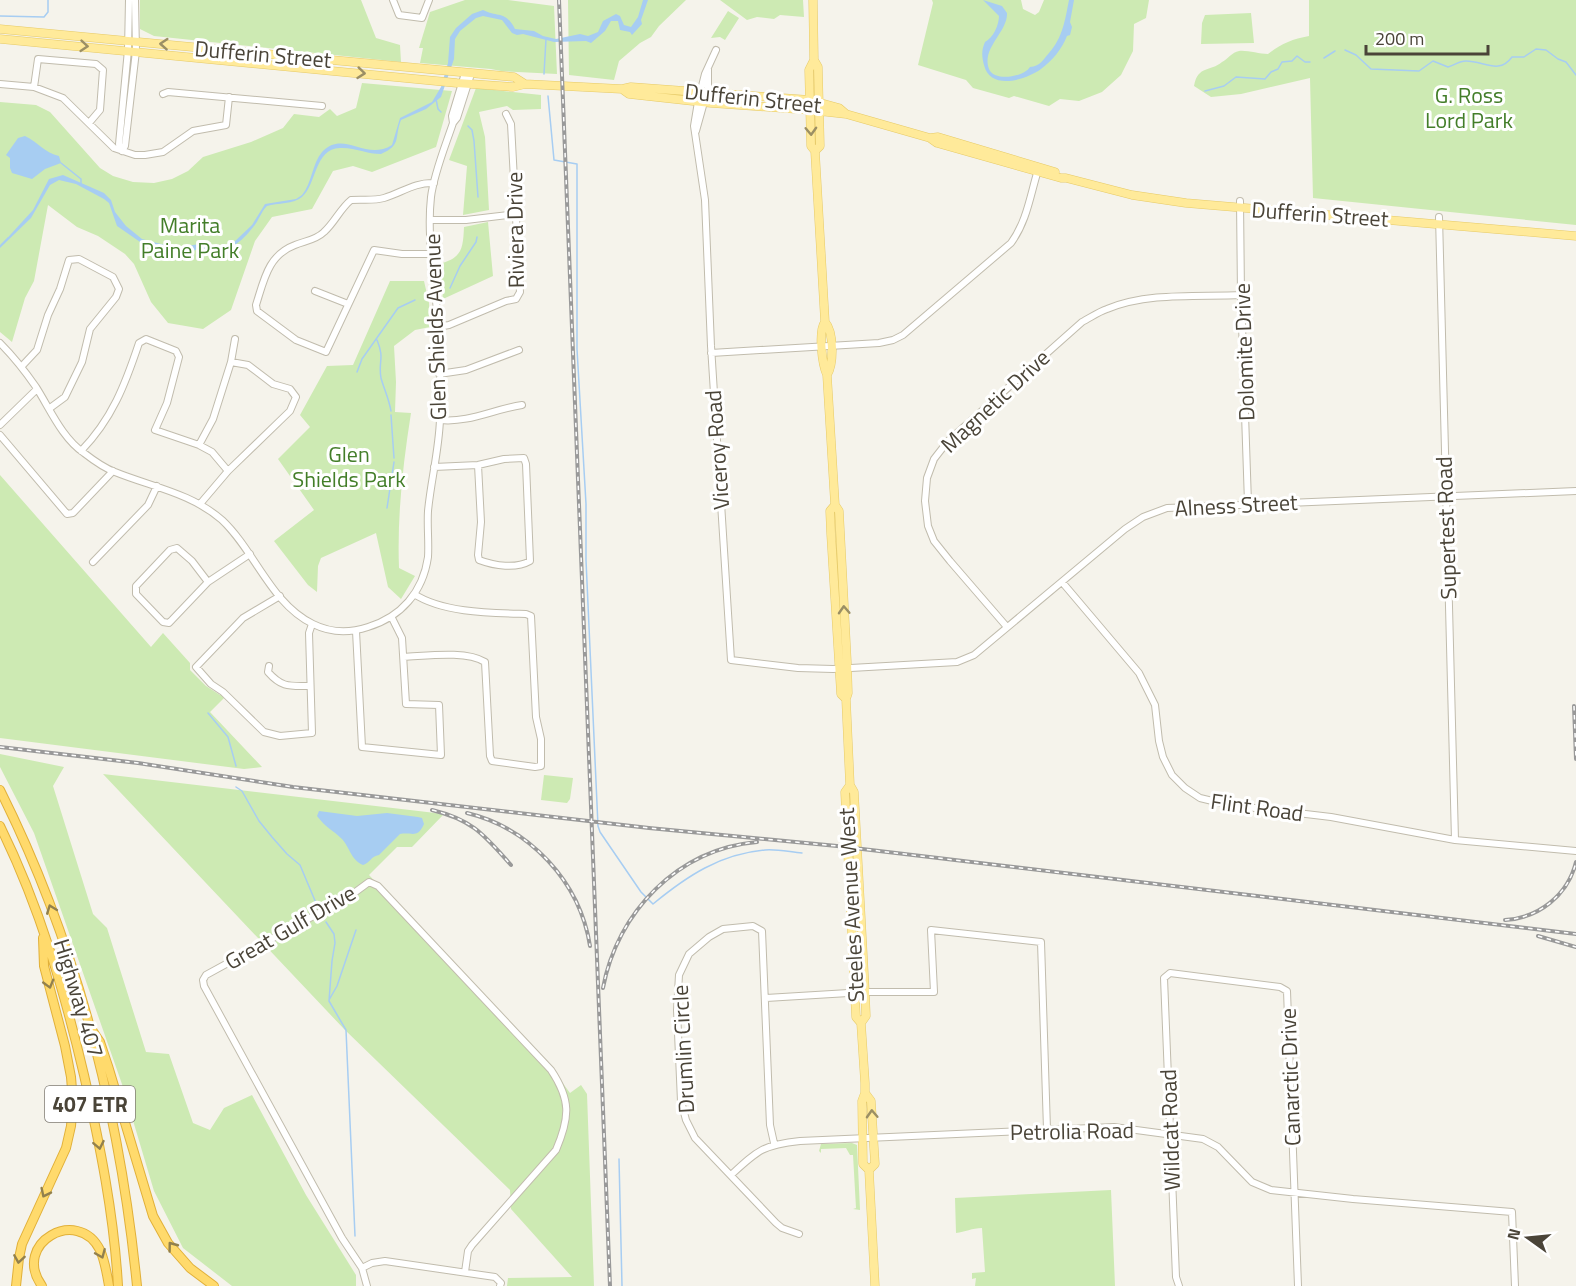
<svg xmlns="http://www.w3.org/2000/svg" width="1576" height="1286" viewBox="0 0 1576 1286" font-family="'Titillium Web',sans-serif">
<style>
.green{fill:#cdeab3}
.water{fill:#a7cdf2}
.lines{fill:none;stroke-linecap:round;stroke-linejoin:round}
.stream{stroke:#a7cdf2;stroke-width:1.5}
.minor-casing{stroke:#c1bcad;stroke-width:8}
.major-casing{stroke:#e6ca68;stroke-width:9}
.highway-casing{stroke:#e1b039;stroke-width:10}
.minor{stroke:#fff;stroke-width:6}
.major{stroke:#ffea9a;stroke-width:8}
.highway{stroke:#ffda6c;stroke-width:8}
.rail-casing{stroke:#999;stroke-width:4}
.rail{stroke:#fff;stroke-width:1.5;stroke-dasharray:4.5;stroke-linecap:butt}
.oneway{stroke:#9b8f64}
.oneway2{stroke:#92804d}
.labels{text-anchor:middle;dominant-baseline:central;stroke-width:6;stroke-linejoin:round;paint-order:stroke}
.shield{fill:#fff;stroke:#807c74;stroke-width:1.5}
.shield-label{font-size:21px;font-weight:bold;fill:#4a4438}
.street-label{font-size:22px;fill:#4a4438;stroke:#fff}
.park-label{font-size:22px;fill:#437e29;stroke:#fff}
</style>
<rect width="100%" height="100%" fill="#f5f3eb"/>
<!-- green -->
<path class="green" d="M140,0H361L376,38L400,45L401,62L154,36L140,29Z
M465,0H508L554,6L557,74L501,71L491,69L420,63L423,48H419L430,12Z
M568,0H686L659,26L651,37L640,43L619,61L614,80L569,75Z
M720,0H803L804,17L780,15L774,19L757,17L747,20Z
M932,0H1021L1023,9L1035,15L1039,12L1044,0H1149L1146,18L1134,24L1133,51L1121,75L1102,92L1079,101L1060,99L1049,106L1014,96L1009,98L973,88L966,80L918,65L933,3Z
M1309,0H1576V225L1313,198L1310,78L1241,94L1211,97L1194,86C1198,65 1210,72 1222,62C1228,59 1232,52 1239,51C1247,50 1259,54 1268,54C1281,44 1292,39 1309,36Z
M728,11L739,18L725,40L720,37L711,38Z
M1251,13L1254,43L1201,44L1202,23L1205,15Z
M362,83L452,91L436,147L372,172L353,166L333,171L312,209L272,217L255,241L231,310L203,329L168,323L151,302L134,264L125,254L98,236L77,227L48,205L34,281L25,298L12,342L0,332V102L36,105L50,112L100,168L113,176L133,182L154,183L172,179L188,171L203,157L251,142L283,128L294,114L319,117L330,109L337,116L356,108Z
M476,88L541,95V109L513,110L507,106L479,112L485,137L489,210L463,215L467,166L449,160Z
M488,222L493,276L443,299L439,264C462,258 463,249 464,227Z
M390,281H424L429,303L430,327L415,330L394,346L396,382L395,412L411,413C403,464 397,516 399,568L415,576L401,599L388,587L376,533L321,558L318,566L317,592L308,585L274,541L314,510L278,459L310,427L300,415L327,366L353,365Z
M0,475L151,647L163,633L190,663V670L206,686L220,695L223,692L224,698L210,712L262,767L244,769L0,738Z
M0,754L64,767L53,786L93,914L107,928L146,1052L169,1054L193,1123L210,1130L224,1108L252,1095L306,1195L356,1275V1286H232L183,1248L154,1191L123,1087L34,833L0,767Z
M103,774L444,814L412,847H397L369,875L553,1070L570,1093L581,1085L587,1094L594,1286H507L508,1278L572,1277L511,1209L510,1190L344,1029Z
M544,775L573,778L570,799L567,803L541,800Z
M852,1143L857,1145L860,1210L853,1209L856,1208L853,1155H850L846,1148L821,1149V1153L819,1151L821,1144Z
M1111,1190L1115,1286H975L976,1278L972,1279V1273L985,1272L982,1228C972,1228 965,1232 956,1233L955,1198Z"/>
<!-- water -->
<path class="water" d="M643,0H648L641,20L642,24L632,35L630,32L620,30L618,21H611L605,31L591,43L586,41L554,42L523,34L517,35L512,33L502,20L483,16L476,18L460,31L455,39L454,59L441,97L426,109L401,120C394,138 402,145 381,154C367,154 354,147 340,148C314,149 317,184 302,197C294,204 277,203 267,206C261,212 259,220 254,226C235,250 227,251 198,248L191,253L184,254L143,244L117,226L109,203L104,199L76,184L59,180L50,185L31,218L0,248V246L33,210L49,179L63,175L104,193L111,200L115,212L126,226L142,239L176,248L199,244L216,247L232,244L252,225L265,204L296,199L302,195C312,183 312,164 322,152C344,129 365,162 392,145L400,118L432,102L441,87L448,63L450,37L456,28L472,14L483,10C499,18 505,10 515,29L534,31L543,36L556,39L580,34L588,36L598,32L603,21L616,14L620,16L624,25L631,27L638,17Z
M983,0L1002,6L1007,13C1008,32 981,48 989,69C994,82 1024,77 1030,67C1040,66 1042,61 1049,53C1063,37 1065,20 1069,0H1074L1070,22L1072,27L1070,35L1067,36C1062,49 1052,61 1041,69C1026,80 990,91 984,65C982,57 981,51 985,42C993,38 999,25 999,16Z
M25,136C38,142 45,153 59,156L61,163L45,169L32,179L12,173L10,168V158L6,155L18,138Z
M319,811L357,816L387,813L418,817L422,818L424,824C417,839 413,832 400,834L379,855C371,856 370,863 363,865C351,860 350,848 342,839C333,830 326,828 317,816Z"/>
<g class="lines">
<!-- stream -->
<path class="stream" d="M0,16L44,17L48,12V0
M1345,50L1356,55L1371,69L1419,71L1433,61L1448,67C1455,65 1459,61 1466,61C1484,61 1499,75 1512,57H1524L1536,49L1546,50L1558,59L1566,62L1576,75
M1324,58L1335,51
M544,74L546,39
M1205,91L1224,86L1236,77L1265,79L1271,72L1278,69L1282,62L1292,61L1297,56L1305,62H1310
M548,96L554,160L577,164V349L586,504V560L598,826L600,832L641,892L653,904C687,876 720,854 765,850C777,849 790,852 802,853
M436,99L438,109L441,112
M468,126L472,130L474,141L478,197
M61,163L81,179V183
M0,246L8,238
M450,288L460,266L476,242L477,237
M377,340C385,359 378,361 381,378C384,389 389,399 391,411
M357,372L362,359L398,308L415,300
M391,415L394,458
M387,508L394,462
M208,713L228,737L236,766
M236,787L242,791L259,821L272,837L287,854L300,865L316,903
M326,922L334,934L335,943L332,961L329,1001L346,1030L355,1236
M329,1000L337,986L356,930
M619,1159L622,1286"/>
<!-- minor casing -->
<g class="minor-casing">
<path id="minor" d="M393,0L399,15L422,18L429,0
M716,50L705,74L698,102L694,126L705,200L711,346L731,660L798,668L833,669L957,662L974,655L1125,529L1143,517L1167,508L1576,491
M0,84L34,87L63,98L114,148L135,155H145L163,152L193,131L226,125L229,97
M34,87L38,59L96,64L103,70L100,110L89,123
M163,94L168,92L322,106
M453,123L452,116L465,73
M696,131L708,88V69
M122,151L125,146L136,51L135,0
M122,151L119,144L128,50L129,0
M1240,201L1241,295L1248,503
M1439,217L1455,840
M431,220H466L516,214
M431,254H402L374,250L326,352L296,340L257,311L256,305C264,280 268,255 295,245C305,241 316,240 324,232C335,222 340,209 351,200C362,199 373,201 384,198C401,193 415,182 434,183
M315,291L348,304
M438,327L449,325L506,301L516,299L520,292L511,124L506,114
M0,343C14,357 25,371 36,387C50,409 62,438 84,453C93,460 104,468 115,472C152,487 191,493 222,520C255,551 271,604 313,624C331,633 350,633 368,627C401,617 423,592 428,557C429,542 427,526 428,511C431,480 439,450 440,419C442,390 439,360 438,331C437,287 426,242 431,197C434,173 445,147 453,123L457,118L471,74
M711,353L879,343L893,340L903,335L1011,243C1027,221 1030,196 1038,170
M231,362L235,339
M22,366L37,350L48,315L60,289L69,260L79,259L113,277L119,289L116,297L90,329L82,362L65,397L50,408
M439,374L466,370L519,350
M440,420C469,423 494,409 522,405
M0,425L37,389
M0,435L67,514L73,513L113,471
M199,445L213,419L231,362L248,365L273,384L290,389L296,397L290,411L228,471L200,504
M81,451C112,419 125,385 139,343L146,339L176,351L179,357L167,403L155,430L199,445L212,452L228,471
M434,467L478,465L504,459L524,458L526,464L530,561C516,569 495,566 479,560L478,555L481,522L478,465
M93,562L148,505L157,486
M208,582L192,561L177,548L170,550L136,586V594L163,622L169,623L208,582L250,554
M1062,582L1139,673L1155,705L1159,741L1163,757L1172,775L1185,788L1200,798L1229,805L1331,817L1455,840L1576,851
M280,596L243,618L196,667L211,684L223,692L264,732L280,736L312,733L309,633L312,624
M1007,627L950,561L934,541L928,526L925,501L927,478L934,459L948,441L1082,322C1090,318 1098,312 1107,309C1148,292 1198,297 1241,295
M356,631L362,747L441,755L439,705L406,704L402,638L392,618
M404,657C426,656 466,650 485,662L490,756L492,761L535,767L541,766V739L536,717L531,616L526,614C492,613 443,613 414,594
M269,666L268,672C282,688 290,686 309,686
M766,998L865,992H934L931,930L1041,942L1047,1129
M774,1143L770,1125L762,931L753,926L723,929L709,937L689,954L679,975L677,1010L681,1101L686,1120L695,1138L776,1223L782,1228L799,1234
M731,1175C758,1150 763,1145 800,1141L1114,1127L1203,1139L1218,1147L1252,1182L1271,1190L1353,1199L1512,1212L1515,1286
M362,1268L372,1263L385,1261L495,1277L501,1283L500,1286
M367,1286L362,1268L342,1238L204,986L203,980L206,975L350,896L369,882L378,886L551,1070C571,1100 570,1117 556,1150L472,1245L468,1251L465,1272
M1179,1286L1176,1277L1164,978L1170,973L1280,987L1287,991L1298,1286"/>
</g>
<!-- major casing -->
<g class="major-casing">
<path id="major" d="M813,0L814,60L809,70L811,146L815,151L825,322C818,331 822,364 827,375L835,505L839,511L847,662L848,693L846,699L850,785L854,792L865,992L866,1016L861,1023
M0,29L514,77L525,84
M0,39L457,83L513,87L525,84L622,89L631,87L810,100L839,108L846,114
M814,60L818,67L820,146L815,151
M622,89L629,94L711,103L810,110L846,114L930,138L937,143L1061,178H1066L1132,195L1186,203L1576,236
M930,138L938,137L1055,172
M825,322C834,332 834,364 827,375
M835,505L830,511L831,534L841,694L846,699
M850,785L845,792L856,1017L861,1023L865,1083V1093L862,1101L863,1164L869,1170L875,1286
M865,1093L871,1101L875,1164L869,1170"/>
</g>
<!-- highway casing -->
<g class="highway-casing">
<path id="highway" d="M0,790C77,944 120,1115 137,1286
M0,826C39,905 64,990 84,1075C100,1145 114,1215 118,1286
M92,1030L100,1042L108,1066L153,1216L168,1243L190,1268L214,1286
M16,1286L19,1258L22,1244L66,1148L71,1126L73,1102L71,1077L65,1046L44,966L43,938
M42,1286C11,1243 78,1206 100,1250C105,1261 107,1274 109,1286"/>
</g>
<!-- minor -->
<use href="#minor" class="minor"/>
<!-- major -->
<use href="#major" class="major"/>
<!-- highway -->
<use href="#highway" class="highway"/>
<!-- rail casing -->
<g class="rail-casing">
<path id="rail" d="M559,0L610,1286
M1574,706L1576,759
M0,747L138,763L293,787L649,828L837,846L1576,934
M432,810C473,820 484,835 511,865
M467,813C530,828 580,882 590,946
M1505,920C1539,918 1568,895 1576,862
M1538,936L1576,947
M603,988C617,912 678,849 757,842"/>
</g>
<!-- rail -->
<use href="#rail" class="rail"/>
</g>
<!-- one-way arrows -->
<defs><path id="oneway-chevron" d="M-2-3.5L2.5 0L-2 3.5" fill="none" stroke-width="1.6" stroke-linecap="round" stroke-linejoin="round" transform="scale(1.5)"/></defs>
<g class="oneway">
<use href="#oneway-chevron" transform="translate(164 44) rotate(-176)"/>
<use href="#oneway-chevron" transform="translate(84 46) rotate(5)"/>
<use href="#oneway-chevron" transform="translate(361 73) rotate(6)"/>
<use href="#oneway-chevron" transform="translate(811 131) rotate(88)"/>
<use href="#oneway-chevron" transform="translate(844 610) rotate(-93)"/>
<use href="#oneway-chevron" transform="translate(872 1114) rotate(-93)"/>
</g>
<g class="oneway2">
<use href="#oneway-chevron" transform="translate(51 909) rotate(-111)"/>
<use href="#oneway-chevron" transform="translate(49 984) rotate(74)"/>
<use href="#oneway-chevron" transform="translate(99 1145) rotate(79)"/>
<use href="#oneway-chevron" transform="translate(45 1193) rotate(116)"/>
<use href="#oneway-chevron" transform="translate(172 1246) rotate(-127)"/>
<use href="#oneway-chevron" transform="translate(101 1254) rotate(67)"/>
<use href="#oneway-chevron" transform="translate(19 1259) rotate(99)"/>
</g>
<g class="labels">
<!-- shield labels -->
<rect class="shield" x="45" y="1086" width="90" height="36" rx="4.5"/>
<g class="shield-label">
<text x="90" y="1104">407 ETR</text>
</g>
<!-- street labels -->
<g class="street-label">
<text transform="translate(263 54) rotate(5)">Dufferin Street</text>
<text transform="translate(753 98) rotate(6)">Dufferin Street</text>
<text transform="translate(1320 214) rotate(4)">Dufferin Street</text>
<text transform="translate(515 230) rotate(-91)">Riviera Drive</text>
<text transform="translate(435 327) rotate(-92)">Glen Shields Avenue</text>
<text transform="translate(1244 352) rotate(-92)">Dolomite Drive</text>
<text transform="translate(995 401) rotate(-43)">Magnetic Drive</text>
<text transform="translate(717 450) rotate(-94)">Viceroy Road</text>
<text transform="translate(1236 505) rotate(-3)">Alness Street</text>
<text transform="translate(1446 528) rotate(-92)">Supertest Road</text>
<text transform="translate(1257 807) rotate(8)">Flint Road</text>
<text transform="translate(851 905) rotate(-93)">Steeles Avenue West</text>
<text transform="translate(290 927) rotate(-30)">Great Gulf Drive</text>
<text transform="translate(79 998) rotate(73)">Highway 407</text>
<text transform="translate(683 1049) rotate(-93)">Drumlin Circle</text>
<text transform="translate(1290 1077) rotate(-92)">Canarctic Drive</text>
<text transform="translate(1170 1130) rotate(-92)">Wildcat Road</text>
<text transform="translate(1072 1131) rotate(-1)">Petrolia Road</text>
</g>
<!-- park labels -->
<g class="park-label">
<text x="1469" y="95">G. Ross<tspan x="1469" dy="25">Lord Park</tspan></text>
<text x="190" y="225">Marita<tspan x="190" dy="25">Paine Park</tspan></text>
<text x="349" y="454">Glen<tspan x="349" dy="25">Shields Park</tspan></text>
</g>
</g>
<!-- north arrow -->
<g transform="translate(1528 1238) rotate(285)" stroke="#ffffff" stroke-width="4.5" paint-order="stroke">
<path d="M0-4.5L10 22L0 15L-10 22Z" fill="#4a4438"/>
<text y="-9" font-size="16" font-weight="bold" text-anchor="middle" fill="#4a4438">N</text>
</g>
<!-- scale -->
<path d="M1366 45v9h122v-9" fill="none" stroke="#4a4438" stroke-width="3"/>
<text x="1375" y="45" font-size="18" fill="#4a4438" stroke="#ffffff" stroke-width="4.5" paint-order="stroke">200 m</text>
</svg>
